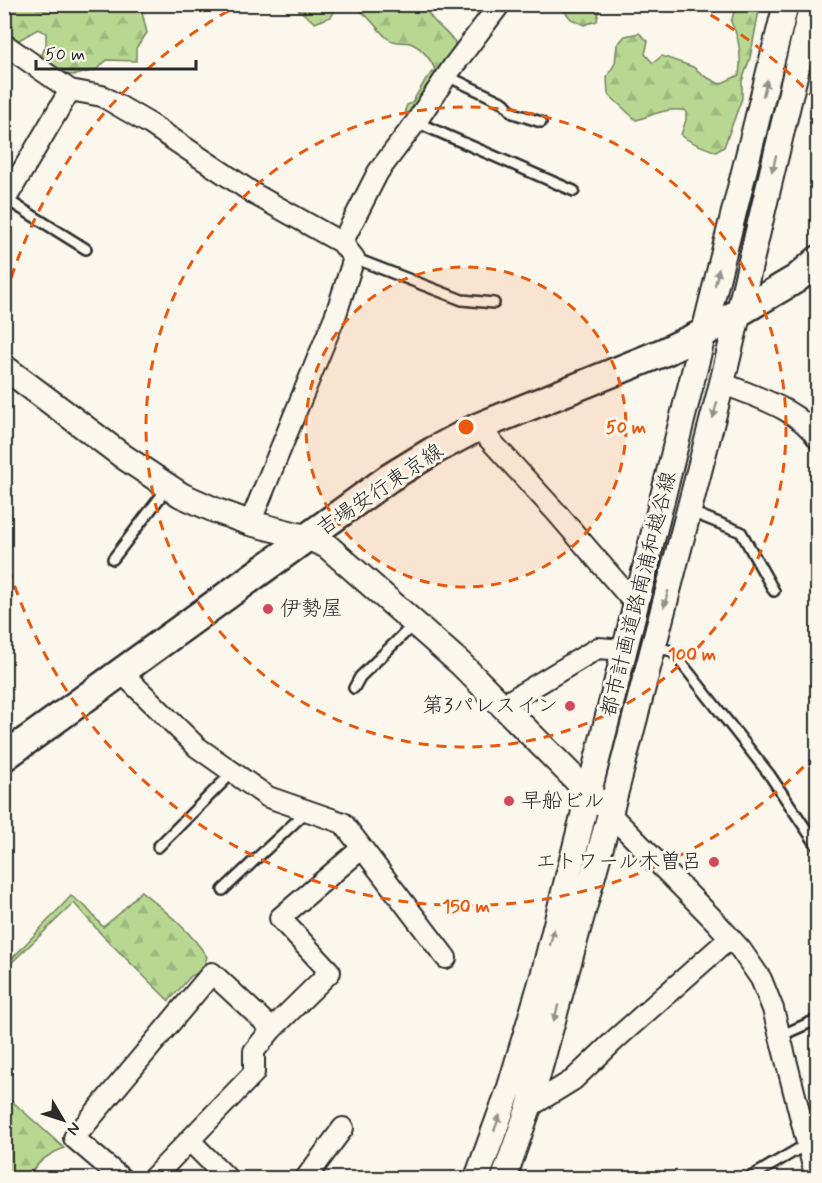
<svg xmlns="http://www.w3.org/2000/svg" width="822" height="1183" viewBox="0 0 822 1183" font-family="Mynerve,'Klee One',sans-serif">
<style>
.forest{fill:url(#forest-firs);stroke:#72825e;stroke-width:1.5}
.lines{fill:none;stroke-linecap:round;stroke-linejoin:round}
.service-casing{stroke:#2b2b2b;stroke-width:14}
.minor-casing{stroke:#2b2b2b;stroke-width:24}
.tertiary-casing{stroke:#2b2b2b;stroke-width:28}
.secondary-casing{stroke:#2b2b2b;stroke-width:32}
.service{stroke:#fbf7ec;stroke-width:9}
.minor{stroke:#fbf7ec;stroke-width:20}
.tertiary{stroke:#fbf7ec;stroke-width:24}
.secondary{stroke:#fbf7ec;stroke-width:27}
.oneway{fill:#93918c}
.ring{fill:none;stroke:#e8590c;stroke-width:3;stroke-dasharray:10 8}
.poi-dot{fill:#d1495b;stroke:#fbf7ec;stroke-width:2}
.labels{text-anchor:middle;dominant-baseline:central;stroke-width:6;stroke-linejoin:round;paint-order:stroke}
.street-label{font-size:21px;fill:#2b2b2b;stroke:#fbf7ec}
.poi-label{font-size:21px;fill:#2b2b2b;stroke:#fbf7ec;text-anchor:start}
.centre{fill:#e8590c;stroke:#fbf7ec;stroke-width:3}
.ring-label{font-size:18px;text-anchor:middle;font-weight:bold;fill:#e8590c;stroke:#fbf7ec;stroke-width:6;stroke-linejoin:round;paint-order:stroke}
</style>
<defs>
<pattern id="forest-firs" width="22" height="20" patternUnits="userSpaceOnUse" patternTransform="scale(1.5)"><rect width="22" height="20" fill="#b8d892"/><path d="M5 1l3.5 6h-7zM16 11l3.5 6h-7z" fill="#9eba7e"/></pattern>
</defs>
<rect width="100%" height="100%" fill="#fbf7ec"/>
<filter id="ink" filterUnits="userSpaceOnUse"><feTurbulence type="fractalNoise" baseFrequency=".0167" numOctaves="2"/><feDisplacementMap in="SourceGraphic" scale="12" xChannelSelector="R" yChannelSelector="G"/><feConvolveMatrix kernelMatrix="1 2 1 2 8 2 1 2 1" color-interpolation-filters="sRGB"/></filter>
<g filter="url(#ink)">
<!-- forest -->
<path class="forest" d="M6,5H145L142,12L147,33L136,48V61L107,60L96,70L76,75L57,74L49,68L41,57L46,45V33L38,29L19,40L5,36V9Z
M293,5H339L331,17L315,23Z
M344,5H424C430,21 444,29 455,42L454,54L408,116L405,110L407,105L412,103L426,79L435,70C431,59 421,47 410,43C402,41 394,44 387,38C373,26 365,6 344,5Z
M552,5L607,4V5L599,10L597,21L584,25L571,19L562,8Z
M736,5H760L750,58L742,81V98L724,147L716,152C703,146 691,144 681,135L686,120V111C670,106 651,116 636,120L608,94L607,77L615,63L617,45L625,36L639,33L648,41L645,54L653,63L662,56L693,67L706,77L720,84L739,75C742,55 740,39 731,22Z
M141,891C165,911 190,930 207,957L202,971L191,976L169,1001L102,935L74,903L5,969V966L71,896L86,907L103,927L120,913Z
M4,1094L64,1148C47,1155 37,1162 27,1178H5Z"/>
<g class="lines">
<!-- service casing -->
<g class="service-casing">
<path id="service" d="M447,76L504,103L513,113L541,122
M416,122L574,191
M6,199L86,249
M354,258L462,300L494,303
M689,511L741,532L774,591
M113,559L168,487
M654,647L672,651L769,774L818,847
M354,688L360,677L413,625
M158,847L233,772
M223,890L307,811
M780,1036L818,1019
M749,1178L807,1144"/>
</g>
<!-- minor casing -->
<g class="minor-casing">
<path id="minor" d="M4,44L70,90L102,96L150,124L256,195L342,243
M4,202L70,90
M722,383C755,397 798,408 818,439
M478,427L556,512L637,606
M250,523L336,314L354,258L342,243L378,172L416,122L452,68L500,4
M122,673L197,747L268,797L343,823L446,958
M503,705L598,648L625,650
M610,814L715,921L741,950L761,979L773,1009L816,1178
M529,1107L573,1080L617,1038L730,938
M189,1140L227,1178
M121,1178L74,1138L212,973L272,1029
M153,1178L254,1073V1051L272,1029L330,972L280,918L361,849
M306,1178L343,1128"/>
</g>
<!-- tertiary casing -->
<g class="tertiary-casing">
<path id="tertiary" d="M4,367L124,457L181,495L217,511L250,523L309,538L327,546L461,664L598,802
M477,1178L510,1087L543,976L786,4
M504,1178L529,1107L610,814L722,383L812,4"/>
</g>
<!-- secondary casing -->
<g class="secondary-casing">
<path id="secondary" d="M4,757L389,478L433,451L478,427L664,352L704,333L796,279L818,260"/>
</g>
<!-- service -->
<use href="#service" class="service"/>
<!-- minor -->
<use href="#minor" class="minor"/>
<!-- tertiary -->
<use href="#tertiary" class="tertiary"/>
<!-- secondary -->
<use href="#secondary" class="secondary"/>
</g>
<!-- one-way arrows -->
<defs><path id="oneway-solid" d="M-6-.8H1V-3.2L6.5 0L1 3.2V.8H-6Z" transform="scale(1.5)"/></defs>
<g class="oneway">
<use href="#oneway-solid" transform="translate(765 88) rotate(-76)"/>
<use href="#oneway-solid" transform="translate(774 164) rotate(103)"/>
<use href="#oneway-solid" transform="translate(717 277) rotate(-76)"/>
<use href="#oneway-solid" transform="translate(715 410) rotate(105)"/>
<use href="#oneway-solid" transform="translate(666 599) rotate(105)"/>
<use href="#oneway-solid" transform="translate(552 937) rotate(-76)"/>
<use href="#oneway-solid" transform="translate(556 1013) rotate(106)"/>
<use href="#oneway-solid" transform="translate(497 1123) rotate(-70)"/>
</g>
</g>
<!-- distance rings -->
<circle cx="466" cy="427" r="160" fill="#e8590c" fill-opacity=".12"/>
<g class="ring">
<circle cx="466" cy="427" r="160"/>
<circle cx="466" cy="427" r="320"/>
<path d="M816 754A479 479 0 0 1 6 559M6 295A479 479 0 0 1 237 6M695 6A479 479 0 0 1 816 100"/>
</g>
<!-- markers -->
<g class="poi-dot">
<circle cx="268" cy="609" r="6"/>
<circle cx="570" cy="706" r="6"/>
<circle cx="509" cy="801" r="6"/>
<circle cx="714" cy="862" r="6"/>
</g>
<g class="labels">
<!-- street labels -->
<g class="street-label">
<text transform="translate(380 490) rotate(-34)">吉場安行東京線</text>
<text transform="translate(639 594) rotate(-76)">都市計画道路南浦和越谷線</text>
</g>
<!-- poi labels -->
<g class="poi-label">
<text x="280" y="609">伊勢屋</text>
<text x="558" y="706" text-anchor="end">第3パレスイン</text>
<text x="521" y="801">早船ビル</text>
<text x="702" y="862" text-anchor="end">エトワール木曽呂</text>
</g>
</g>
<circle cx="466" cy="427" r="9" class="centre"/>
<g class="ring-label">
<text x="626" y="433">50 m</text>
<text x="692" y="660">100 m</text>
<text x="466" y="912">150 m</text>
</g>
<!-- margin -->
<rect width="822" height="1183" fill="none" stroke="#fbf7ec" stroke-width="24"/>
<rect x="12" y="12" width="798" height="1159" fill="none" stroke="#2b2b2b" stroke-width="2" filter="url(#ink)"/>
<!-- north arrow -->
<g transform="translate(63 1120) rotate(129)" stroke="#fbf7ec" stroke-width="4.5" paint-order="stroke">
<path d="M0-4.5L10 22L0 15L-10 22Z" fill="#2b2b2b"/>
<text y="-9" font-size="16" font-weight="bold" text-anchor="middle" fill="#2b2b2b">N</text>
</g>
<!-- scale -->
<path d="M36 60v9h160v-9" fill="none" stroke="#2b2b2b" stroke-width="3"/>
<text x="45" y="60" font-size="18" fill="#2b2b2b" stroke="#fbf7ec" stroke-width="4.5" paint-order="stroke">50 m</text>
</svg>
